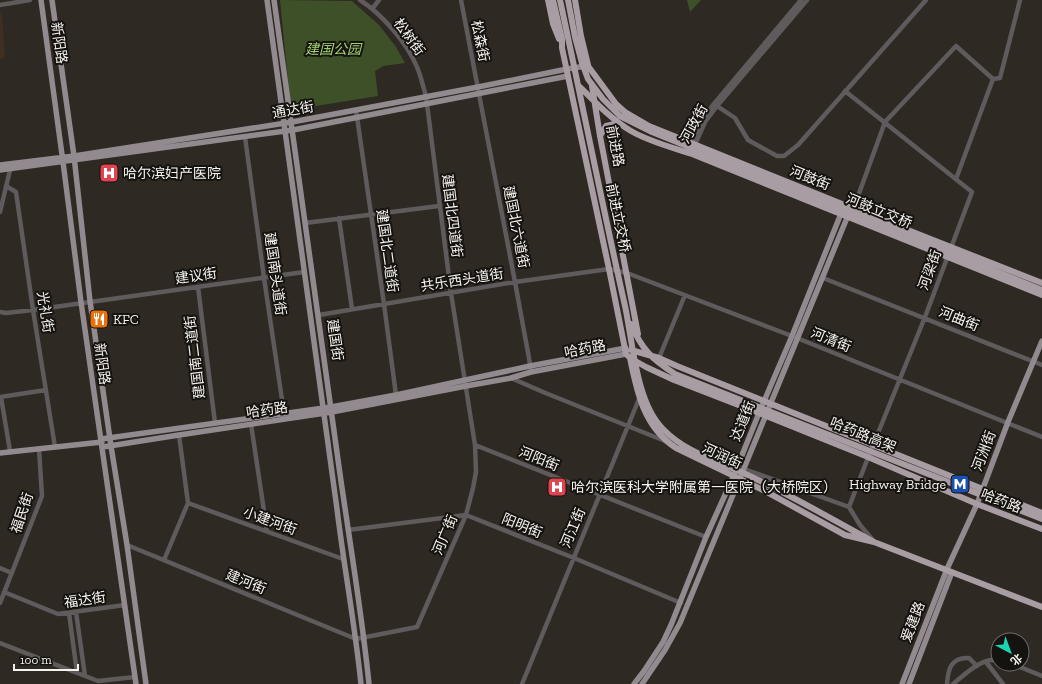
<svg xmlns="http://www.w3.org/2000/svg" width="1042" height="684" viewBox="0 0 1042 684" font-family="'Zilla Slab','Noto Sans SC',serif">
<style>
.education{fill:#3e2f23}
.green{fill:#3d5028}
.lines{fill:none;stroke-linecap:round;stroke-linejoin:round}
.minor{stroke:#5f5b5d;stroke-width:4.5}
.major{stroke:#928a8f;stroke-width:5.5}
.highway{stroke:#a79da3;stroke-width:6}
.labels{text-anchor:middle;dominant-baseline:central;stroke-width:4;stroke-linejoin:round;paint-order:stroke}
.street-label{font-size:14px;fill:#f6f2ee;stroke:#151310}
.park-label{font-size:14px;font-style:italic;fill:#a1d06e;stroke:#151310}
.poi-label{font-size:14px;fill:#f6f2ee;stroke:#151310;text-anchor:start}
</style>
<rect width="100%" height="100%" fill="#2f2923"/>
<!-- education -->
<path class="education" d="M0,13H2L5,58L0,59Z"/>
<!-- green -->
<path class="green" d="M280,0L352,1L379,25L396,47L405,63L383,66L375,71L378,96L291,110Z
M687,0H701L690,12Z"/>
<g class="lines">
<!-- minor -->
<path class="minor" d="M461,0L515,282L531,369
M0,5L30,0
M372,9L379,0
M845,91L972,192L925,317L872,448
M717,106L735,118L748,140L777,156H784L798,145L926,0
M356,110L384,304L396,395
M245,137L264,278L284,413
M692,146V143L701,121L713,105L801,0
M694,147L705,122L717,106L807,0
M956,179L993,79L1000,78L1020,0
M6,186L16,192L33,310L55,447
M857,199L885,122L956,46L993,79
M0,212L11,166
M339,218L352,309
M305,223L439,206
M823,278L1042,365
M198,287L215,423
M0,312L6,313L33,310L304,272
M319,315L515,282L609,269L627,273L792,336L1042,437
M659,358L685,295
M511,378L543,392L665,441
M0,397L46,390
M1,397L10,451
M251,424L267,531
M475,445L706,537
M744,469L849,507L860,525L872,539
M188,503L343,559
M849,507L869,455
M348,530L466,515L574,558L681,603
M127,545L356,639L417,627L466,515L473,488L476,472L475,445L451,293L426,96C423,87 421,76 417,67C407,43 382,14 360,0
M164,560L188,503L179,435
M0,568L12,573
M4,592L58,614L125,605
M0,603L42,496L39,449
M76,612L85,676
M69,613L77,673
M0,643L98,681L135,677
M986,662L1003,684
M1006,664L1020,667L1042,676
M522,684L639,399
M947,684C948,669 951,657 969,658L977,666
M953,684C963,676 984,655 998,661"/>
<!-- major -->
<path class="major" d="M41,0L63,162L81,302L136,684
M52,0L74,156L90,301L111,446L127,545L146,684
M267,0C291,169 314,339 337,509C344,567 355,625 361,684
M274,0C297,158 319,316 340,474C350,544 362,614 369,684
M0,165L74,156L292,122L478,87L567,69L586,66
M0,170L293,130L568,76
M101,439L331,407L396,395L530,366L626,348
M103,447L179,435L332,412L466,386L511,378L531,372L626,354
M0,453L102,442
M634,684L644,671L663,642L671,625L706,537L734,475L759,413L792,336L842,211
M642,684L665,650L680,623L740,478L849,213
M902,684L947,569L977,504L1008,422L1042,341
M909,684L952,572"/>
<!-- highway -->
<path class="highway" d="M548,0L553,24L559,39
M553,0L562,39V48L609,269L626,354L630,358L646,367L674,380L759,413L868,457L977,504L1042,529
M560,0C582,102 602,204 625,306C633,343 636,402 663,429C688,455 725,463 756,479C796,498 835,521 874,542
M568,0L575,37L582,63L588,79L603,99L620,116L652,132L1042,290
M575,0L581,36L589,69
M588,66L616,104L625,112L649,126L852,208L1042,283
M578,85C595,102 611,119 631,131C650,142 671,147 692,154L1042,295
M592,86L600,136L638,334
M600,136L606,126L619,123
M631,324C642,350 652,359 675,374L1042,519
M631,350L659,358L677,366L1042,513
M630,358C637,393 644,427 676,448L763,490L845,535L874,542L1042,607"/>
</g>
<!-- icons -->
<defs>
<g id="hospital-square" transform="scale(1)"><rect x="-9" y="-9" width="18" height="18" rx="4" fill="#e0444e" stroke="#151310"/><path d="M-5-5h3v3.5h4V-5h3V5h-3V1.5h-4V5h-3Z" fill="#fff"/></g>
<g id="restaurant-square" transform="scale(1)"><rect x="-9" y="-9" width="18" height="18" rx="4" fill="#e8710a" stroke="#151310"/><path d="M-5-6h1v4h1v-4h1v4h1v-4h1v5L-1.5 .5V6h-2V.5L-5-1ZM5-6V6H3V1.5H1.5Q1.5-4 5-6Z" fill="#fff"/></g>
<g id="metro-square" transform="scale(1)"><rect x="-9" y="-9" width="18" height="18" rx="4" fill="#1a4fb4" stroke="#151310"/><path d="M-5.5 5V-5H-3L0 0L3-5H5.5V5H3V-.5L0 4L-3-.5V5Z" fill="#fff"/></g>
</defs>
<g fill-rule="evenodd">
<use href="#hospital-square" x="109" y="173"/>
<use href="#restaurant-square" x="99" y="319"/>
<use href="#metro-square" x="960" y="484"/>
<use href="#hospital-square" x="557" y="487"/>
</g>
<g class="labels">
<!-- street labels -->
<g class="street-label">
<text transform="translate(409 37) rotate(54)">松树街</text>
<text transform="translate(480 41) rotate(79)">松森街</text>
<text transform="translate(59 43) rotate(82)">新阳路</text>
<text transform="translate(293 110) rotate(-10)">通达街</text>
<text transform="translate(694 124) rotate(-61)">河政街</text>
<text transform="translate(615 146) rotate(79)">前进路</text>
<text transform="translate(810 178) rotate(22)">河鼓街</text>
<text transform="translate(879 211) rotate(22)">河鼓立交桥</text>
<text transform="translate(452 216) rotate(83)">建国北四道街</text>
<text transform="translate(618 218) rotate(78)">前进立交桥</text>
<text transform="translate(516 227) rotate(79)">建国北六道街</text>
<text transform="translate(387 251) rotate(82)">建国北二道街</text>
<text transform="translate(930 270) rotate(-70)">河梁街</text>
<text transform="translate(275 274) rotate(82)">建国南头道街</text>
<text transform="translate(196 276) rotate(-8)">建议街</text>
<text transform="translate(462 280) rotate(-9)">共乐西头道街</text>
<text transform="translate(45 312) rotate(81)">光礼街</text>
<text transform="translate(959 319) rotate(22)">河曲街</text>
<text transform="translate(335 340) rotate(82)">建国街</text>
<text transform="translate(831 340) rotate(22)">河清街</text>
<text transform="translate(585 349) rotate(-11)">哈药路</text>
<text transform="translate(195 357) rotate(-97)">建国南二道街</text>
<text transform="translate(102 364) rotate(82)">新阳路</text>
<text transform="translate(267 410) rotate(-8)">哈药路</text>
<text transform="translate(743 421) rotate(-68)">达道街</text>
<text transform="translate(863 435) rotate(22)">哈药路高架</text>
<text transform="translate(984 451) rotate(-69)">河洲街</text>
<text transform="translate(722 456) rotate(25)">河润街</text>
<text transform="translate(539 459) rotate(22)">河阳街</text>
<text transform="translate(1001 501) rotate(21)">哈药路</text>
<text transform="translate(22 513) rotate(-71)">福民街</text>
<text transform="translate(270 521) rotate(20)">小建河街</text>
<text transform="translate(522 526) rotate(22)">阳明街</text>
<text transform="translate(573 528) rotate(-67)">河江街</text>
<text transform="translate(445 535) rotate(-67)">河广街</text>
<text transform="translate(246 582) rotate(22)">建河街</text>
<text transform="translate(85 600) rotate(-8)">福达街</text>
<text transform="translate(913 622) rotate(-69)">爱建路</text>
</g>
<!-- park labels -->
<g class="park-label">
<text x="333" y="49">建国公园</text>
</g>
<!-- poi labels -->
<g class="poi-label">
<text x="123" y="173">哈尔滨妇产医院</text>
<text x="113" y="319">KFC</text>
<text x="946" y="484" text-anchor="end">Highway Bridge</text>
<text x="571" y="487">哈尔滨医科大学附属第一医院（大桥院区）</text>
</g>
</g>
<!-- north arrow -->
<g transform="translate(1010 652) rotate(139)"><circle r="19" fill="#151310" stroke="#6f6c69"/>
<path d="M0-3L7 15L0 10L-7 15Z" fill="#19d5b2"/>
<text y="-6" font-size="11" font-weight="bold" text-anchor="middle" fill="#f6f2ee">北</text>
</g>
<!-- scale -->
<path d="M14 664v6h64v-6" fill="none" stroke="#f6f2ee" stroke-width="2"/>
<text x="20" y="664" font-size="12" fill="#f6f2ee" stroke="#151310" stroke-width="3" paint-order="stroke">100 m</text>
</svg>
